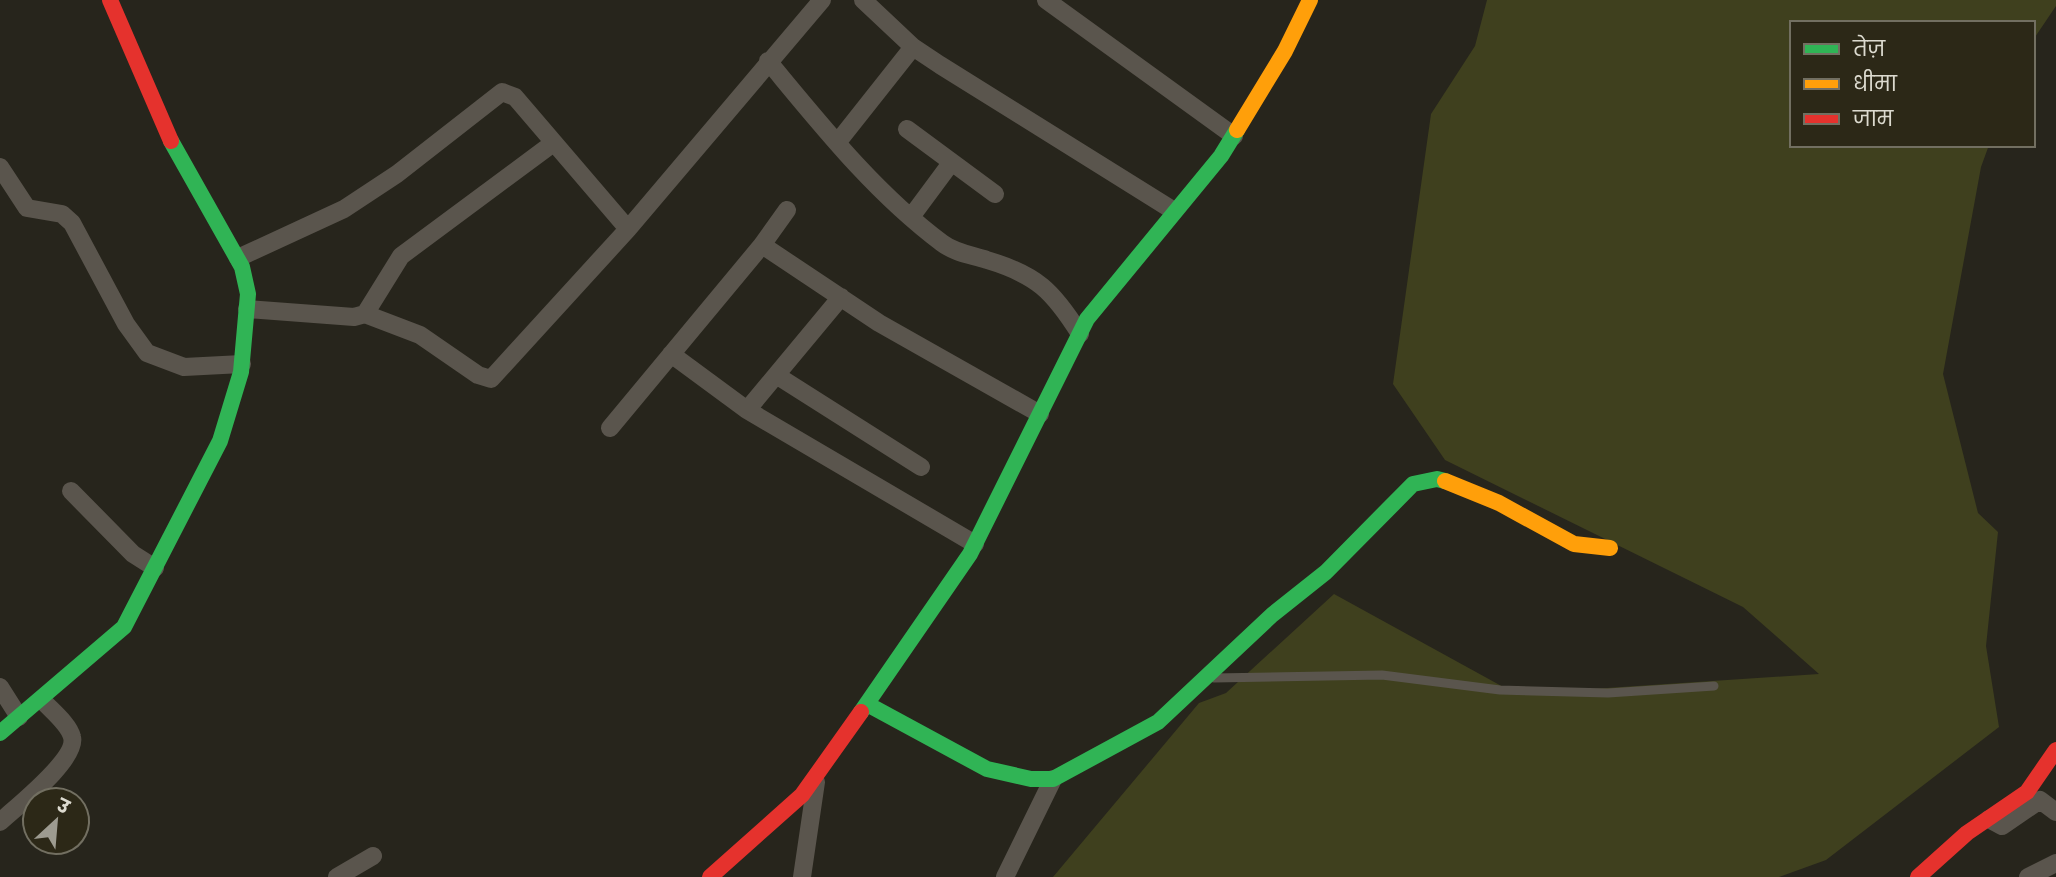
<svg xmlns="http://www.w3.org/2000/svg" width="2056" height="877" viewBox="0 0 2056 877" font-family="Poppins,'Noto Sans Devanagari',sans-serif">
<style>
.green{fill:#3f401e}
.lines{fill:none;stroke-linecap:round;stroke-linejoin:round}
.lane{stroke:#5a554d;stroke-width:9}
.street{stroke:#5a554d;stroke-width:18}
.fast{stroke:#30b455;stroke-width:16}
.slow{stroke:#ff9f0a;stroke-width:16}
.jam{stroke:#e5322d;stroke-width:16}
</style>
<rect width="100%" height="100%" fill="#27251c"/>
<!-- green -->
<path class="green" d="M1487,0H2056V6L2033,40V23H1792V145H1989L1981,167L1943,374L1978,513L1998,532L1986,646L1999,727L1826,860L1779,877H1053L1199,703L1226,693L1334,594L1516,694L1819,674L1743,607L1445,460L1393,384L1431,114L1475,46Z"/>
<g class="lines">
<!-- lane -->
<path class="lane" d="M1214,678L1382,675L1500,690L1608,693L1714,686"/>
<!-- street -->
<path class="street" d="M863,0L913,47L940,65L1174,211
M1046,0L1234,136
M768,61C822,126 874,192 942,243C955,253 972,255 987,260C1037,275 1053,291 1080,334
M907,129L995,194
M837,143L913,47
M0,167L27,208L62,214L72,223L126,324L147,353L184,367L242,364
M911,217L951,163
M762,245L879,323L1040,414
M238,258L344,209L397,174L502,92L515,97L628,229
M247,309L354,317L365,314L401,256L552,144
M365,314L420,335L478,375L491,379L628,229L822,0
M671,354L747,410L975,544
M776,375L921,467
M747,410L841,297
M610,428L762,245L787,210
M71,491L133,554L155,568
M0,687L19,717
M1989,819L2002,826L2040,800L2056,812
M0,822C16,807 78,759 72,737C69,724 51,710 42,700
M337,877L373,856
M802,877L816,782
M1005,877L1053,779
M2028,877L2056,863"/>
<!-- fast -->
<path class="fast" d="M867,704L987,769L1031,779H1053L1158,722L1272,615L1326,572L1413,484L1437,479L1445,481
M861,712L970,554L1087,319L1221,156L1237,130
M0,733L124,627L220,441L241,372L248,294L242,267L171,141"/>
<!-- slow -->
<path class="slow" d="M1237,130L1285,51L1310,0
M1445,481L1499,503L1574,544L1610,548"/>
<!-- jam -->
<path class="jam" d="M110,0L171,141
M710,877L802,795L861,712
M1918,877L1967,833L2027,792L2056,750"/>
</g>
<!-- legend -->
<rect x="1790" y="21" width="245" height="126" fill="#2c2817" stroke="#726f61" stroke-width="2"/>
<rect x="1804" y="44" width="35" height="10" fill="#30b455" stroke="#726f61" stroke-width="2"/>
<text x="1853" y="56" font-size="21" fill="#dcdacf">तेज़</text>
<rect x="1804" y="79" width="35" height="10" fill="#ff9f0a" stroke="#726f61" stroke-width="2"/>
<text x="1853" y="91" font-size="21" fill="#dcdacf">धीमा</text>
<rect x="1804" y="114" width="35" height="10" fill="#e5322d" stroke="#726f61" stroke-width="2"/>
<text x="1853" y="126" font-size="21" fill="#dcdacf">जाम</text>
<!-- north arrow -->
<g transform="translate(56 821) rotate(26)"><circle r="33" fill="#2c2817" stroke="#726f61" stroke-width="2"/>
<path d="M0-5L12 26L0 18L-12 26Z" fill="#9d9b90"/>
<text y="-10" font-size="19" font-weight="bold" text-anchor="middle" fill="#dcdacf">उ</text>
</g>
</svg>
